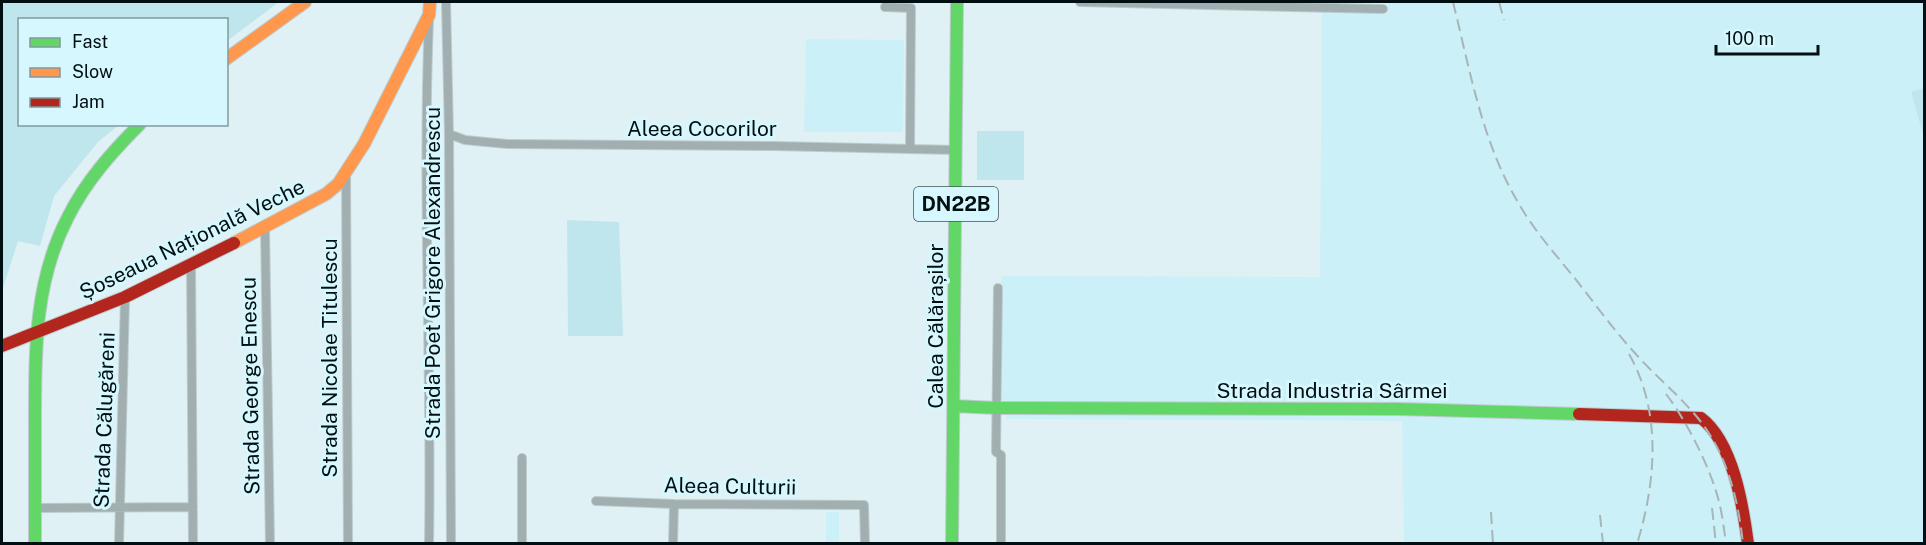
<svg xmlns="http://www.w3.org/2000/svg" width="1926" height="545" viewBox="0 0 1926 545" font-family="'Public Sans',sans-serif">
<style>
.built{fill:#ccf0f7}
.green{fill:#bfe6ed}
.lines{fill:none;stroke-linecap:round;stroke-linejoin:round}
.street-casing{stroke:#bdcbce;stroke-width:10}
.fast-casing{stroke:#bdcbce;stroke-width:14}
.slow-casing{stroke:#bdcbce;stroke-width:14}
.jam-casing{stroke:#bdcbce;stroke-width:14}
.street{stroke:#a2afb1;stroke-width:8}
.fast{stroke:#63d668;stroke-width:12}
.slow{stroke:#ff974d;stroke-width:12}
.jam{stroke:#b3261e;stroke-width:12}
.rail{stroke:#a8b5b8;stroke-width:2;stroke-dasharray:12 6;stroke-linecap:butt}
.labels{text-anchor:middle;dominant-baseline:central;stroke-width:6;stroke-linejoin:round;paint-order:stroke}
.shield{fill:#d6f7fd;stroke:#425558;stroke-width:1.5}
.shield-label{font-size:20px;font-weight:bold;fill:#020f12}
.street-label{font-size:21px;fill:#020f12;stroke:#d6f7fd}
</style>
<rect width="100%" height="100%" fill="#dff1f4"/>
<!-- built -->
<path class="built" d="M1388,2H1924V88L1911,93L1924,138V543H1404L1402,421L1007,419L1002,404L1001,276L1320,277L1322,10L1387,14Z
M806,39L904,40L903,132H804Z
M826,512H839V543H826Z"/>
<!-- green -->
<path class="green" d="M2,2H279L227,41L226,20H20V124L119,125L98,142L54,196L40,246L18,241L2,291Z
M1924,88V138L1911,92Z
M977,131H1024V180H977Z
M567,220L619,222L623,336H568Z"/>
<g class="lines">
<!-- street casing -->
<g class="street-casing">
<path id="street" d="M446,2L449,134L451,544
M1080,2L1383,9
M885,7L911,8L910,148
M429,19C422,194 432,368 429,544
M449,134L465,140L507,144L774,146L956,150
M346,173L348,544
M265,228L270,544
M191,265L193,544
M998,288L996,452L1001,455V544
M522,458V544
M596,501L674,504L864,505L865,544
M35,508L193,507
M119,544L125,297
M673,544L674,504"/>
</g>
<!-- fast casing -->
<g class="fast-casing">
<path id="fast" d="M954,406L996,408L1398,409L1579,414
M35,544C35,502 35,459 35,417C35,348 35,280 68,217C86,181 112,152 140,124
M952,544L957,2"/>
</g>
<!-- slow casing -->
<g class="slow-casing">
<path id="slow" d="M226,59L305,2
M234,243L326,194L338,184L364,144L429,15L430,2"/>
</g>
<!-- jam casing -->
<g class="jam-casing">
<path id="jam" d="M2,346L125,297L234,243
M1579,414L1701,418C1733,442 1743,506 1748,544"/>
</g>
<!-- street -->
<use href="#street" class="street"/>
<!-- fast -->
<use href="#fast" class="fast"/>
<!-- slow -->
<use href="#slow" class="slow"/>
<!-- jam -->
<use href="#jam" class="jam"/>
<!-- rail -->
<path class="rail" d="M1453,2C1470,70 1482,143 1519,204C1535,232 1557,256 1577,281C1595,304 1613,329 1634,352C1654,375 1678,394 1697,417C1727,453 1738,498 1743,544
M1499,2L1504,20
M1629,354C1662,412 1656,482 1637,544
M1666,394C1686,420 1709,465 1718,498C1722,512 1724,528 1726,544
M1712,508L1716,544
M1491,512L1493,544
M1600,515L1603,544"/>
</g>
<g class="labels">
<!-- shield labels -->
<rect class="shield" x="914" y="187" width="84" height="34" rx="4.5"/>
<g class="shield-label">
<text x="956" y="204">DN22B</text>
</g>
<!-- street labels -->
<g class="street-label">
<text x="702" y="128">Aleea Cocorilor</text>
<text transform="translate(192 239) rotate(-26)">Șoseaua Națională Veche</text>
<text transform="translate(432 273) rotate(-90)">Strada Poet Grigore Alexandrescu</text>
<text transform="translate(935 326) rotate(-90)">Calea Călărașilor</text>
<text transform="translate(329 358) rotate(-90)">Strada Nicolae Titulescu</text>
<text transform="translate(250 386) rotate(-91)">Strada George Enescu</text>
<text x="1332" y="390">Strada Industria Sârmei</text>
<text transform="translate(104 420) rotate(-88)">Strada Călugăreni</text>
<text transform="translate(730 486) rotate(1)">Aleea Culturii</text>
</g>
</g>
<!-- border -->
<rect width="1926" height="545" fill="none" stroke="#020f12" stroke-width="6"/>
<!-- legend -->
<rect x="18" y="18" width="210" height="108" fill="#d6f7fd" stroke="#819a9f" stroke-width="1.5"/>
<rect x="30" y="38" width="30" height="9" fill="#63d668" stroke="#819a9f" stroke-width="1.5"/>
<text x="72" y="48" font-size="18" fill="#020f12">Fast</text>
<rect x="30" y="68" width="30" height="9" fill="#ff974d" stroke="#819a9f" stroke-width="1.5"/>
<text x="72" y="78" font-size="18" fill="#020f12">Slow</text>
<rect x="30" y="98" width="30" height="9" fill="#b3261e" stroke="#819a9f" stroke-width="1.5"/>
<text x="72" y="108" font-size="18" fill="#020f12">Jam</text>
<!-- scale -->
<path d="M1716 45v9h102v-9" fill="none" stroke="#020f12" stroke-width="3"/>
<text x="1725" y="45" font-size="18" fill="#020f12" stroke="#d6f7fd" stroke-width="4.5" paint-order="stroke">100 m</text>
</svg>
